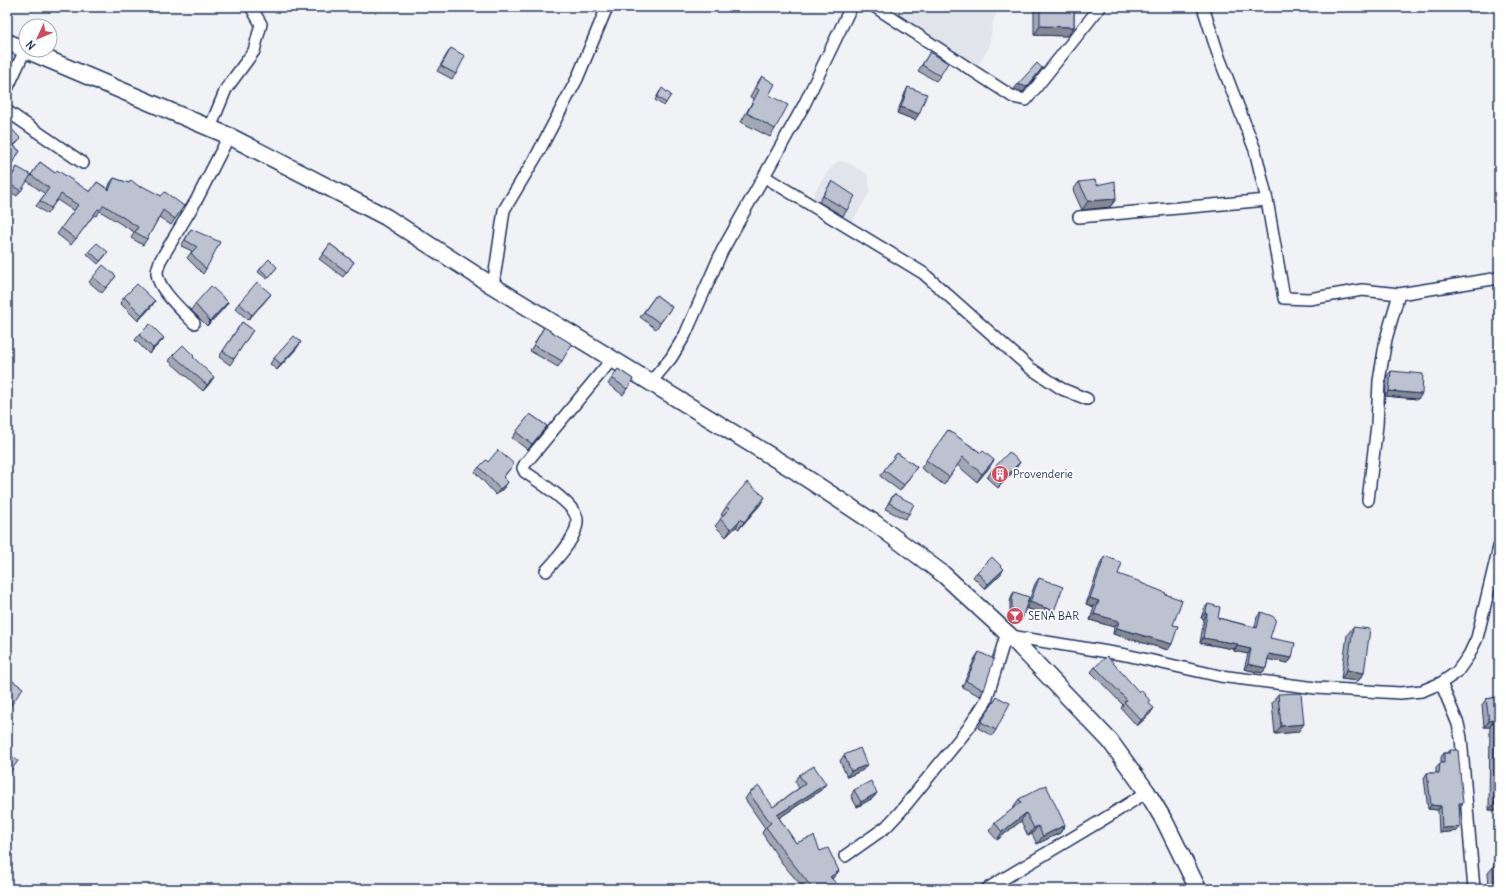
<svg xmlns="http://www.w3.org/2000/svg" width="1506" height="896" viewBox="0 0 1506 896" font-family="Delius,sans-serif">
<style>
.built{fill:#e1e4ea}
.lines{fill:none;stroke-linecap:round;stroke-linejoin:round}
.street-casing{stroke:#1b2f5e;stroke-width:14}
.secondary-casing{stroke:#1b2f5e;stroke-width:19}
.street{stroke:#fff;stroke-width:11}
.secondary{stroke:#fff;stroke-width:16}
.wall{fill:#a2a7b3;stroke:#1b2f5e}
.shaded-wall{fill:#848892;stroke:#1b2f5e}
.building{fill:#bcc2d0;stroke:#1b2f5e}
.labels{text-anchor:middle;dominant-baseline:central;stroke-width:3.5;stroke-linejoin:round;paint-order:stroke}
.poi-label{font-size:11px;fill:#1b2f5e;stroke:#fff;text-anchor:start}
</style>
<rect width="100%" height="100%" fill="#f1f2f5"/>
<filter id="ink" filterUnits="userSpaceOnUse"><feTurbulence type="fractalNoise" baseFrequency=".025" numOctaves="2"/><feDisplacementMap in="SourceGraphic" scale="8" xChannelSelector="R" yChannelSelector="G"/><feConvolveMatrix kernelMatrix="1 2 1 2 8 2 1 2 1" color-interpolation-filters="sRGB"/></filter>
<g filter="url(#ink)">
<!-- built -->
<path class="built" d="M877,7H1000L993,21L989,47L976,69Z
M838,161L851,164L868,175L870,192L852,222L842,226L811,207L814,192L826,174Z"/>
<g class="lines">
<!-- street casing -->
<g class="street-casing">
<path id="street" d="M875,7L1013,97L1026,100L1100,7
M1203,7L1219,57L1255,150L1267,200L1284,298L1309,299L1362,290L1399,294L1499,278
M7,89L25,50
M7,111L83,163
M210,128L226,89L254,51L261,24L251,7
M765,177L923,273L1030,368L1062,389L1087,399
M1079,217L1267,200
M493,286L504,210L537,155L577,79L607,7
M194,323C183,311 158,290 157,273C157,269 159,265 160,261L197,199L229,136
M651,382L671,358L685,335L722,251L804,105L851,7
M1368,500L1377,425L1379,381L1386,339L1399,294
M546,571C556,560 579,536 577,519C575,504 538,481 525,472L523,468L525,464L613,358
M1010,636L1126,655L1220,676L1316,688L1400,693L1422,691L1441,683L1457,672L1469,655L1477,638L1499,547
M1441,683L1458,724L1461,738L1474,889
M845,856L886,827L900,812L967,730L986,701L1007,632
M987,889C1040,856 1095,826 1147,792"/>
</g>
<!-- secondary casing -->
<g class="secondary-casing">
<path id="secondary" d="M7,42L229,136L386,217L493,286L797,472L876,524L943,574L1010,636L1110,741L1147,792L1165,822L1198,889"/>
</g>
<!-- street -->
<use href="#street" class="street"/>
<!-- secondary -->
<use href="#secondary" class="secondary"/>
</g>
<!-- wall -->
<path class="wall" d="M1035,7H1074V27L1068,36L1034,35V8Z
M451,48L456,74L452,79L437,71L447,54Z
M930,52L940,76L936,81L918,71Z
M762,76L769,95L775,129L770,137L741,122L754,99L750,97L756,85Z
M908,87L915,120L897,113L905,93Z
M660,91L666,103L664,106L655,100Z
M7,128L19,141L14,146L20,151L8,169L7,168V146L8,144L7,143Z
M40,162L55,173L90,192L97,182L108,189L110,183L114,178L141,187L184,206L171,225L159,217L147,239L143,245L131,238L134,232L100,211L96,216L94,215L71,245L57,234L74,211L57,200L47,214L36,206L45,194L27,181L17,196L7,190V183L17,167L28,179Z
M832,181L847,210L843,216L819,202Z
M1079,182L1097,185L1116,199L1110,207L1082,210L1073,190Z
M191,229L206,269L203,274L187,258L192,251L181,246Z
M330,244L354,262L343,277L319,259Z
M89,251L106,255L98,264L87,254Z
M277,267L267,279L258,272L260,269Z
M116,276L102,293L89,282L93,277Z
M656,295L672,307L656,329L640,317Z
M124,297L155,301L151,307L138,321L120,303Z
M267,299L248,320L235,308L239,303Z
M228,302L224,308L207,326L191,310L195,304Z
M242,322L253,330L230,365L219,357Z
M544,327L562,361L558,367L530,351Z
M139,335L164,338L160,343L149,354L135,340Z
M297,348L277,370L270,364L274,358Z
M173,355L193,357L210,383L203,391L169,361Z
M618,369L633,379L623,395L608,384Z
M1391,371L1418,399L1385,396L1387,376Z
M530,414L547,426L528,450L512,438Z
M948,430L981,453L989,468L977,482L957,465L944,485L921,468Z
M897,453L917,467L900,491L880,476Z
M1020,462L1014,471L998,488L987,478L992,470Z
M479,467L510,469L503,478L508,482L504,488L496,495L475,472Z
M894,494L909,514L905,519L885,509L890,500Z
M760,505L739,529L736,527L726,537L715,526L723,516L721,515L726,507Z
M1105,556L1118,574L1165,594L1173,625L1168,650L1113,634L1114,627L1090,620L1094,607L1086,604L1101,562Z
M977,572L1000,575L985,589L973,577Z
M1039,578L1050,617L1026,608L1020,622L1010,621V602L1012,595L1014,592L1028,603L1035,584Z
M1208,604L1218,618L1255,627L1257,617L1261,612L1270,638L1292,658L1288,663L1268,659L1266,668L1262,673L1244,669L1248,654L1234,651V649L1200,643L1204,619L1201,618L1204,609Z
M1353,627L1364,673L1358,681L1341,679L1347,635Z
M979,652L984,690L980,696L962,687L975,658Z
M1095,667L1139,692L1150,701L1149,703L1150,714L1137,726L1121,708L1123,705L1091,672Z
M1278,694L1298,732L1275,734L1272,703Z
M997,697L996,730L992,736L978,728Z
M1499,697V810H1489L1490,727H1484L1482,705L1486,699Z
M1450,750L1460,807H1459L1457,831L1439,833L1438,810L1428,809L1424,778L1427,773H1436V767L1440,763H1441V757L1444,753H1448Z
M844,755L863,770L847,777L840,761Z
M799,775L821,790L779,818L796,843L820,851L834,877L832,879L842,889H804L782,863L762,833L765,828L745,799L749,793L773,807L799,788L795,781Z
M854,790L877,793L873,798L857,807L851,796Z
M1019,799L1065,825L1060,833L1037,844L1032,834L1028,836L1021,821L997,840L989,831L995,823L1014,808L1013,807Z
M1499,839V889H1487L1489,888L1488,873L1494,866V846Z"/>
<!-- shaded-wall -->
<path class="shaded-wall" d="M1040,26L1074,27L1068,36L1034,35Z
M1042,68L1023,92L1014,89L1018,84Z
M901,107L919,114L915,120L897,113Z
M1116,199L1110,207L1082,210L1088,201Z
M271,294L267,299L248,320L252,315Z
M155,301L151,307L138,321L142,315Z
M228,302L224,308L207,326L210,321Z
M164,338L160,343L149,354L153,348Z
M301,342L297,348L277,370L281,364Z
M214,377L210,383L203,391L207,385Z
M1389,391L1422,394L1418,399L1385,396Z
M547,426L543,432L528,450L532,444Z
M994,460L989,468L977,482L982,474Z
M1020,462L1014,471L998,488L1003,480Z
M508,482L504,488L496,495L500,489Z
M765,497L760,505L739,529L744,522Z
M741,519L736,527L726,537L731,529Z
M1004,569L1000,575L985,589L988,584Z
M1090,598L1099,601L1094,607L1086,604Z
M1030,602L1054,611L1050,617L1026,608Z
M1205,613L1207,614L1204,619L1201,618Z
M1094,614L1119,621L1114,627L1090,620Z
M1012,619H1022L1020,622L1010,621Z
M1117,628L1172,644L1168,650L1113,634Z
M1203,638L1238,644L1234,649L1200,643Z
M1237,646L1251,649L1248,654L1234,651Z
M1269,654L1292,658L1288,663L1265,659Z
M1248,664L1266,668L1262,673L1244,669Z
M1347,670L1364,673L1358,681L1341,679Z
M1154,708L1150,714L1137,726L1141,720Z
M1494,720L1490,727H1484L1489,721Z
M1304,724L1298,732L1275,734L1281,726Z
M867,765L863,770L847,777L851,771Z
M826,784L821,790L773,822L777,815Z
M877,793L873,798L857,807L861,802Z
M1459,803H1463L1460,807H1456Z
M1494,803H1499V810H1489Z
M1431,805L1441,806L1438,810L1428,809Z
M1026,813L1021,821L997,840L1002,832Z
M1065,825L1060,833L1037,844L1043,836Z
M1038,826L1032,834L1028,836L1034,828Z
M1460,827L1457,831L1439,833L1442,828Z
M839,871L834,877L826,884L830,877Z"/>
<!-- building -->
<path class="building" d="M1040,7H1074V27L1040,26Z
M451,48L465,56L456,74L441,66Z
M930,52L948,63L940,76L922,65Z
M1037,63L1042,68L1027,87L1018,84Z
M762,76L775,84L769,95L788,105L775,129L747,113L759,90L756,88Z
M908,87L927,94L919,114L901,107Z
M662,88L671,95L666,103L657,97Z
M9,126L21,139L14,145L7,138V128Z
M9,143L20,151L12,163L7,160V146Z
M40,162L55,173L57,170L90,192L97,182L109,190L114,178L129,183L131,180L141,188L142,186L161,196L165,192L184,206L175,219L163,210L147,239L135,232L138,227L104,205L100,210L98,209L76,239L61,228L78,205L61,194L51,208L40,201L49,188L31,175Z
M17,167L31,175L21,191L8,183Z
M1095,180L1097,185L1115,181L1116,199L1088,201L1079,182Z
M832,181L855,196L847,210L823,196Z
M191,229L220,242L206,269L191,253L197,247L185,240Z
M97,243L108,252L100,261L89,251Z
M330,244L354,262L347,272L323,254Z
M269,259L277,267L269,277L260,269Z
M103,265L116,276L106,288L93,277Z
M257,282L271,294L252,315L239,303Z
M137,284L155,301L142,315L124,297Z
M211,286L228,302L210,321L195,304Z
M656,295L672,307L660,323L644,312Z
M242,322L253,330L234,359L223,351Z
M150,324L164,338L153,348L139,335Z
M544,327L572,344L562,361L534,345Z
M294,336L301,342L281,364L274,358Z
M183,345L194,356L193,357L214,377L207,385L173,355Z
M618,369L633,379L627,389L612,378Z
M1391,371L1423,374L1422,394L1389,391Z
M530,414L547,426L532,444L516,432Z
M948,430L981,453L983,451L994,460L982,474L963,457L949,477L926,460Z
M498,450L514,464L503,477L508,482L500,489L479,467L486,460L488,462Z
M1009,452L1020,462L1003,480L992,470Z
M897,453L917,467L904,485L884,470Z
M747,482L765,497L744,522L741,519L731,529L720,519L729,509L726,507Z
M894,494L914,504L909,514L889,503Z
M1105,556L1122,563L1118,574L1141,582V583L1166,593L1165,594L1182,600L1173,625L1178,626L1172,644L1117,628L1119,621L1094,614L1099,601L1090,598Z
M992,557L1004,569L988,584L977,572Z
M1039,578L1063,587L1054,611L1030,602Z
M1014,592L1029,597L1022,619H1012V599Z
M1208,604L1220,607L1218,618L1257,628L1261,612L1272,616L1276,619L1270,638L1295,643L1292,658L1269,654L1266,668L1248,664L1251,649L1237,646L1238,644L1203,638L1207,614L1205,613Z
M1353,627L1370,629L1364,673L1347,670Z
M979,652L994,659L984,690L966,681Z
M1107,656L1139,692L1141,690L1150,701L1148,703L1154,708L1141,720L1124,702L1127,700L1095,667Z
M7,677L23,688L7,711Z
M1301,693L1304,724L1281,726L1278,694Z
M997,697L1010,703L996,730L981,722Z
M1499,697V803H1494V720L1489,721L1486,699Z
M860,748L867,765L851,771L844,755Z
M1450,750H1458L1463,803H1459L1460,827L1442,828L1441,806L1431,805L1427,773H1439L1440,763H1444V753H1450Z
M7,753L18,761L7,776Z
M814,766L826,784L777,815L796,843L814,836L820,851L828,848L839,871L830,877L842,889H813L787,856L766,827L771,823L749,793L759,786L773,807L805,784L799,775Z
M871,781L877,793L861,802L854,790Z
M1046,785L1065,825L1043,836L1038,826L1034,828L1026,813L1002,832L995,823L1021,802L1019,799Z
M1499,839V889H1488V888H1494L1493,866L1498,867Z"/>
</g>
<!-- icons -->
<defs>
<g id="building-disc" transform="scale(0.9)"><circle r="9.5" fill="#d1495b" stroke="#fff"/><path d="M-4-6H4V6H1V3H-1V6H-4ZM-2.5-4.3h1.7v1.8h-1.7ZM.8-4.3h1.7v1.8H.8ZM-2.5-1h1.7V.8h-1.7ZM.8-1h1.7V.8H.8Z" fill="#fff"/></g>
<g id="bar-disc" transform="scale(0.9)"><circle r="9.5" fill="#d1495b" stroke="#fff"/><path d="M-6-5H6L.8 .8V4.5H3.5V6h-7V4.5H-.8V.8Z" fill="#fff"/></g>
</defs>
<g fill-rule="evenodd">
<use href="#building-disc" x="1000" y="474"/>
<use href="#bar-disc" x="1015" y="616"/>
</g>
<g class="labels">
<!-- poi labels -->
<g class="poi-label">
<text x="1013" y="474">Provenderie</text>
<text x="1028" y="616">SENA BAR</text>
</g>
</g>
<!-- margin -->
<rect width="1506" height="896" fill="none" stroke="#fff" stroke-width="24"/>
<rect x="12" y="12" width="1482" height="872" fill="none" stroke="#1b2f5e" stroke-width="1.5" filter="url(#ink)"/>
<!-- north arrow -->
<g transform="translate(38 38) rotate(226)"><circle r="19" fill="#ffffff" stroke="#a4acbf"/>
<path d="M0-3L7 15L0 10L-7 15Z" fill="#d1495b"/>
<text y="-6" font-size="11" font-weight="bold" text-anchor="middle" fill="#1b2f5e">N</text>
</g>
</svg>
